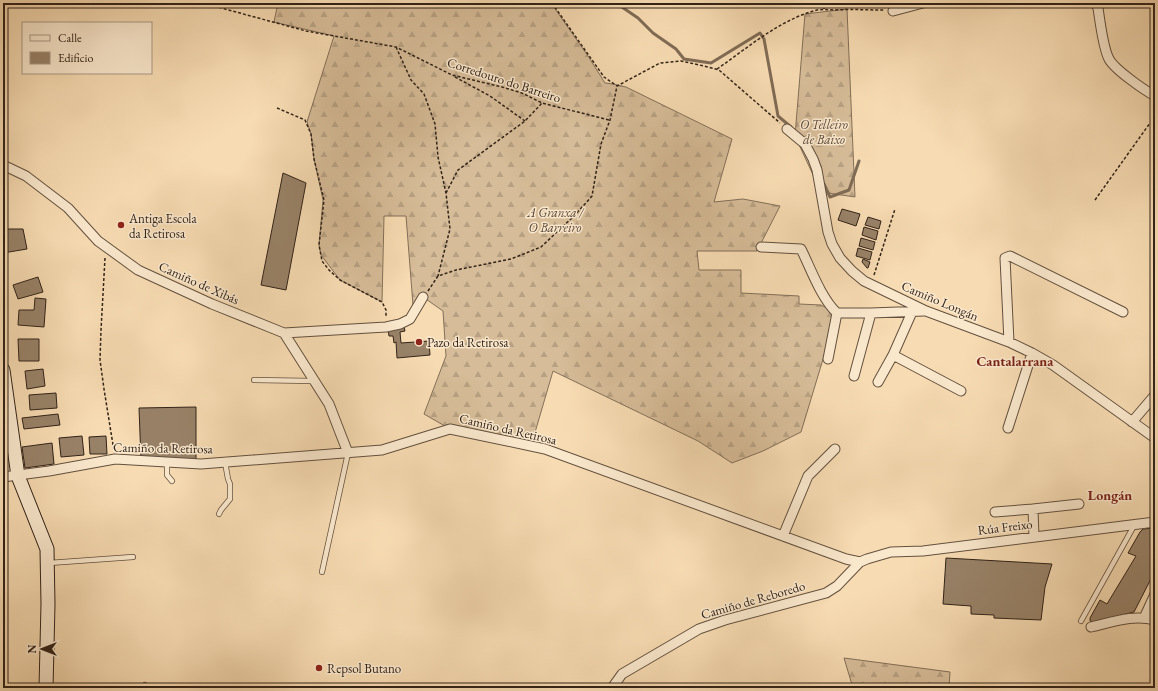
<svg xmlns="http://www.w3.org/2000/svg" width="1158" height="691" viewBox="0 0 1158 691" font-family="'EB Garamond',serif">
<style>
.forest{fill:url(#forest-firs);stroke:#846f58}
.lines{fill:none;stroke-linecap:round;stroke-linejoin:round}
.stream{stroke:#806b55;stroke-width:3}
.building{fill:#988268;stroke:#322218}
.lane-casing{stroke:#63503e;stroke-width:6}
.street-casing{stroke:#63503e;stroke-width:11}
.secondary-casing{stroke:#322218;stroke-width:15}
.path{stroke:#322218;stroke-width:1.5;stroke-dasharray:3 2;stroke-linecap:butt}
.lane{stroke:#fae8cd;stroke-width:4.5}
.street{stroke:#fae8cd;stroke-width:9}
.secondary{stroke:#fae8cd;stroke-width:13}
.poi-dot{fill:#8f2418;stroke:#fae8cd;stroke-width:1.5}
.labels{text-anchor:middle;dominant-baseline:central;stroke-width:3;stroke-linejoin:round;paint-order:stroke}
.street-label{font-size:13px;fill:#322218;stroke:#fae8cd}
.park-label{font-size:13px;font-style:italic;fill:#5b4838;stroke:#fae8cd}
.poi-label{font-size:13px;fill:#322218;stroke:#fae8cd;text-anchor:start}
.neighbourhood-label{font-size:14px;font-weight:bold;fill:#7a1f14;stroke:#fae8cd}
</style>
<defs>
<pattern id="forest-firs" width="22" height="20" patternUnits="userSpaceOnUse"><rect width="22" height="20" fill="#d6bc98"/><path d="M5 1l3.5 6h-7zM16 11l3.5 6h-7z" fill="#b8a182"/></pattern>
</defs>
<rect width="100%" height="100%" fill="#f7dbb2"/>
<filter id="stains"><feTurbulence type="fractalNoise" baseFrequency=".005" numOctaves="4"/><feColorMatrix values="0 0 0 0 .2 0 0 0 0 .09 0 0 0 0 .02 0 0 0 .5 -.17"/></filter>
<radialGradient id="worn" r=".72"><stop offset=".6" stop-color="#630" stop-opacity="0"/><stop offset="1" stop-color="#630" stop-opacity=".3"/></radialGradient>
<!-- forest -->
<path class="forest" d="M278,3H551L588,56L605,83L613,84L626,87L732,139L714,202L743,199L780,206L757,251H697L699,270H741V293L799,296V304L821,305L837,313L801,432L763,451L732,463L698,441L553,371L531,446L450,429L424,414L446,356L443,311L423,297L413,305L406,216H384L382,302L340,280L321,255L319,245L323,200L314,159L311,134L307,122L334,36L274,22Z
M847,9L855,197L821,192L795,136L805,14Z
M844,658L950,672L949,688H853Z"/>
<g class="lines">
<!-- stream -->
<path class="stream" d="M616,3L638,18L653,33L676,49L684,59L711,63L760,33L764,39L778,116L791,127
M824,184L830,197L849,190L859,161"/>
</g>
<!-- building -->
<path class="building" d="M283,173L306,183L286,290L261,285Z
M842,209L860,214L856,226L838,220Z
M868,217L881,221L879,229L865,225Z
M864,227L878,231L876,240L862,235Z
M3,229H23L27,249L3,253Z
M861,238L875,242L873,250L859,246Z
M858,248L872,252L870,260L856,256Z
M863,259L870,262L868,268H867L862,262Z
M38,277L43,292L18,299L13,285Z
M35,298L46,299L44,327L18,325L19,310H34Z
M404,327L405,331L400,332L401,343L429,341L430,355L397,358L396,342L394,343L393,336H389L388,329Z
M18,339H39V361H19Z
M43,369L45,386L27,389L25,371Z
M56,393L57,408L30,410L29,395Z
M196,407V464L141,460L139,408Z
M58,414L60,425L24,429L22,418Z
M82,436L84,455L61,457L59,438Z
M106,436L107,454H90L89,437Z
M52,443L54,464L25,468L22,447Z
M1155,528V571L1134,612L1093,622L1090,621V618L1100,600L1107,604L1136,556L1128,553L1140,532L1143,529Z
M946,558L1052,564L1045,587L1041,620L994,618V615L971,614V606L943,604Z"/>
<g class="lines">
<!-- lane casing -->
<g class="lane-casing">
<path id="lane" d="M254,380L314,381
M167,462V475L172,481
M219,514L221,510L230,499V484L228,479L225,462
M49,563L133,557
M322,572L348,453
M1081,621L1135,524
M143,688L145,685"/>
</g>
<!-- street casing -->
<g class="street-casing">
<path id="street" d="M1095,3L1098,8C1100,21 1103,48 1109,59C1114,69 1144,90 1155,96
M893,11L923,3
M787,129L805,144L813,159L817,170L828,232L832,244L840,258L852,271L864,281L926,311L1009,342L1032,353L1053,365L1155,438
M3,165L26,176L68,208L98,241L138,270L212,304L284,333L329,404L348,453
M761,247L801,249C811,269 821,298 837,313H871L924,311
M912,312L893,355L961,391
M284,333L386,327L400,324L410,319L423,297
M1009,342L1005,258L1010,256L1123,312
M828,359L837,313
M854,376L871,313
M878,382L893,355
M1132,422L1155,395
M1008,428L1032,353
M3,477L49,471L115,459L201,464L382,450L450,429L545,449L846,559L860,562
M995,512L1033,509
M783,536L808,476L835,449
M1034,537L1033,509L1079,504
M1144,618L1155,594
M1091,627C1113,622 1133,614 1155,620
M612,688L622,674L699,629L725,620L826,593L837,586L860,562L867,559L891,552L923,551L1155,522"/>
</g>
<!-- secondary casing -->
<g class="secondary-casing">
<path id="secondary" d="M3,370L18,476L47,549L48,604L46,688"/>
</g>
<!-- path -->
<path class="path" d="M210,3L214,6L306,31L396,47L452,75L502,87L522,93L542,103L609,120
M552,3L604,77L617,86
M824,9L825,3
M396,47L411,80L424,94L435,124L438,157L446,193L450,229L438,276
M717,69C749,47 779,20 817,10C823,9 829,10 835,10C852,9 868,10 884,10
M455,77L490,96L525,121
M277,108L305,120L311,134L314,159L324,200L319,245L322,261L329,270L340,280L382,302L386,310V317
M446,193L458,170L525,121L542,103
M1095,200L1155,116
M105,258L101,330L100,360L104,389L114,451
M874,275L895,209
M428,291L438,276L456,270L511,259L541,247L575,215L592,196L601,144L610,120L617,86L660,63L681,61L704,66L719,70L780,123"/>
<!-- lane -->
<use href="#lane" class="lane"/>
<!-- street -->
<use href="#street" class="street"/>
<!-- secondary -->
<use href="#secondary" class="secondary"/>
</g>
<!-- markers -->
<g class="poi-dot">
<circle cx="121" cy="225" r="4"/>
<circle cx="419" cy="342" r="4"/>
<circle cx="319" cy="668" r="4"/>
</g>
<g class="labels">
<!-- street labels -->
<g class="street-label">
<text transform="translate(504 80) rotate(18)">Corredouro do Barreiro</text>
<text transform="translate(199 283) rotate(24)">Camiño de Xibás</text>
<text transform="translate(940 301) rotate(23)">Camiño Longán</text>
<text transform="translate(508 429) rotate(13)">Camiño da Retirosa</text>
<text transform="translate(163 448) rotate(1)">Camiño da Retirosa</text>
<text transform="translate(1005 527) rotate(-7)">Rúa Freixo</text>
<text transform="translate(753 600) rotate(-16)">Camiño de Reboredo</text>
</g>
<!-- park labels -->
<g class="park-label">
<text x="824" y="124">O Telleiro<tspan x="824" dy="15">de Baixo</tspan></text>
<text x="555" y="212">A Granxa /<tspan x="555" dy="15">O Barreiro</tspan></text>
</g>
<!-- poi labels -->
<g class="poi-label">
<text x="129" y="218">Antiga Escola<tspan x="129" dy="15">da Retirosa</tspan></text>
<text x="427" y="342">Pazo da Retirosa</text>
<text x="327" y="668">Repsol Butano</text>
</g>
<!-- neighbourhood labels -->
<g class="neighbourhood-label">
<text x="1015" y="361">Cantalarrana</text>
<text x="1110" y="495">Longán</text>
</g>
</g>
<!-- margin -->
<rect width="1158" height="691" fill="none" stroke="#f7dbb2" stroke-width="16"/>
<rect x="4" y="4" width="1150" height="683" fill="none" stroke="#322218" stroke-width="2"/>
<rect x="8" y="8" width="1142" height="675" fill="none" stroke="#322218"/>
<!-- legend -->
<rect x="22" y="22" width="130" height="52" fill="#fae8cd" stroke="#aa9985"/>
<rect x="30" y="35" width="20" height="6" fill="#fae8cd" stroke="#aa9985"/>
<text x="58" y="42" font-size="12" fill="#322218">Calle</text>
<rect x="30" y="52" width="20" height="12" fill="#988268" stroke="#aa9985"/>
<text x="58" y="62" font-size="12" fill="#322218">Edificio</text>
<!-- north arrow -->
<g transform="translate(42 649) rotate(270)" stroke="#fae8cd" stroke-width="3" paint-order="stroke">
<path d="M0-3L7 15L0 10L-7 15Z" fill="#322218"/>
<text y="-6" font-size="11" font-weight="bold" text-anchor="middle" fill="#322218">N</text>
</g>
<rect width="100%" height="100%" filter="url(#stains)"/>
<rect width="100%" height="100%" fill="url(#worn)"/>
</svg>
